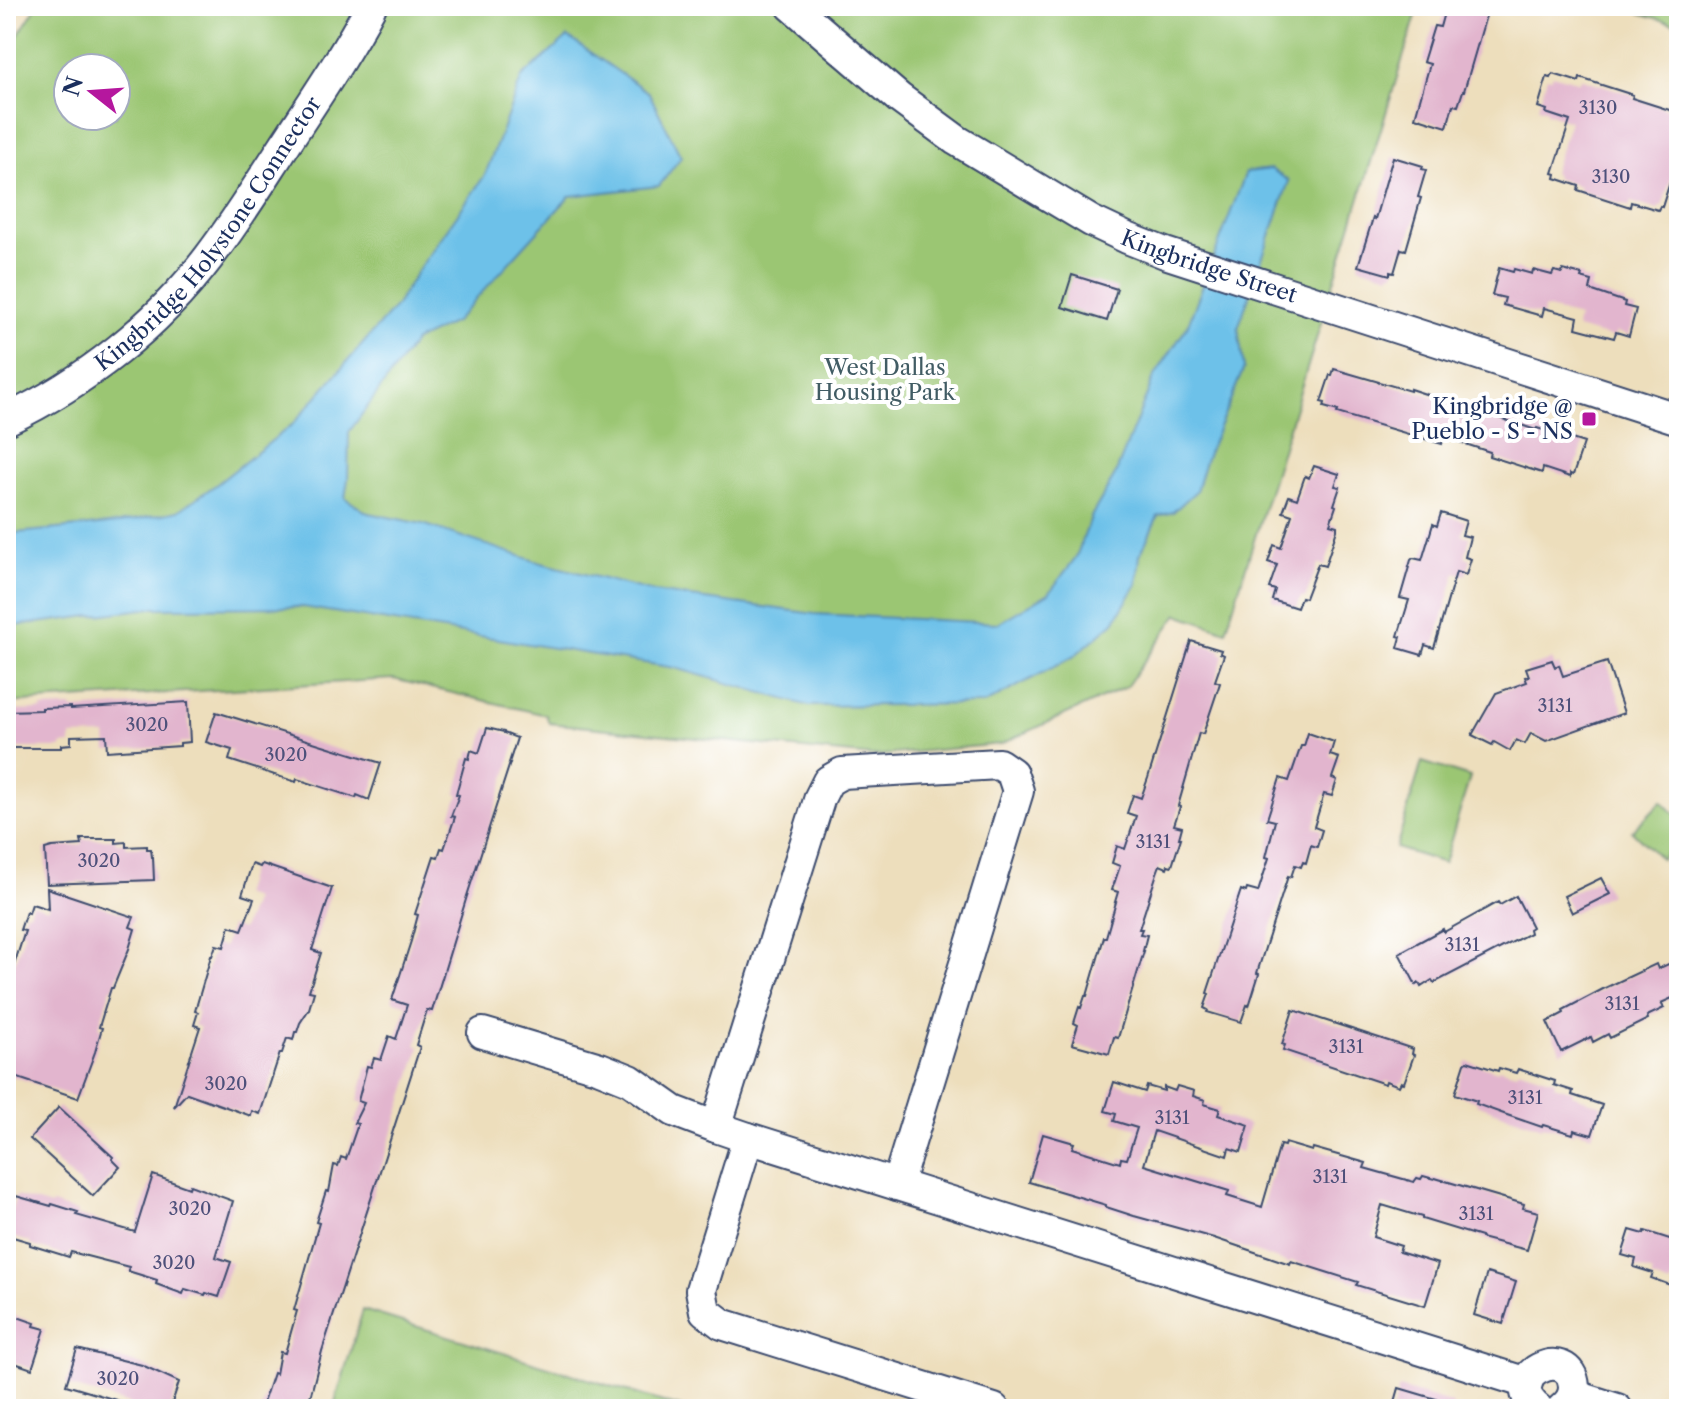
<svg xmlns="http://www.w3.org/2000/svg" width="1685" height="1415" viewBox="0 0 1685 1415" font-family="'Libre Caslon Text',serif">
<style>
.green{fill:#9bc673;stroke:#5b7a68;stroke-width:2;fill-rule:evenodd}
.water{fill:#6dc1e9;stroke:#4478a4;stroke-width:2}
.building{fill:#e2b5ce}
.lines{fill:none;stroke-linecap:round;stroke-linejoin:round}
.minor-casing{stroke:#3a496c;stroke-width:34}
.minor{stroke:#fff;stroke-width:30}
.poi-dot{fill:#b5179e;stroke:#fff;stroke-width:3}
.labels{text-anchor:middle;dominant-baseline:central;stroke-width:8;stroke-linejoin:round;paint-order:stroke}
.number-label{font-size:18px;fill:#4d507a}
.street-label{font-size:22px;fill:#1b2f5e;stroke:#fff}
.park-label{font-size:22px;fill:#415c64;stroke:#fff}
.poi-label{font-size:22px;fill:#1b2f5e;stroke:#fff;text-anchor:end}
</style>
<rect width="100%" height="100%" fill="#fff"/>
<filter id="ink" filterUnits="userSpaceOnUse"><feTurbulence type="fractalNoise" baseFrequency=".0125" numOctaves="2"/><feDisplacementMap in="SourceGraphic" scale="16" xChannelSelector="R" yChannelSelector="G"/><feConvolveMatrix kernelMatrix="1 2 1 2 8 2 1 2 1" color-interpolation-filters="sRGB"/></filter>
<filter id="wash" filterUnits="userSpaceOnUse"><feTurbulence type="fractalNoise" baseFrequency=".006" numOctaves="4" result="noise"/><feDisplacementMap in="SourceGraphic" scale="32" xChannelSelector="R" yChannelSelector="G"/><feGaussianBlur stdDeviation="1.8" result="paint"/><feColorMatrix in="noise" values="0 0 0 0 0 0 0 0 0 0 0 0 0 0 0 0 0 1.4 0 .05"/><feComposite in="paint" operator="in"/></filter>
<g filter="url(#wash)">
<rect width="100%" height="100%" fill="#eddebc"/>
<!-- green -->
<path class="green" d="M37,6H1419L1226,631L1178,614L1126,687L1001,744L872,756L549,723L546,715L393,679L6,703V54ZM68,68H116V116H68Z
M1617,6H1679V25Z
M1422,762L1470,777L1444,863L1396,848Z
M1662,801L1679,818V841L1661,859L1632,831Z
M363,1310L686,1409H333Z
M1679,1358V1409H1664Z"/>
<!-- water -->
<path class="water" d="M568,37L649,93L681,157L659,186L570,196L455,322L415,341L349,432L348,479L345,498L368,513L423,524L538,562L654,592L815,614L998,623L1049,593L1076,557L1092,515L1115,475L1154,377L1187,327L1246,172L1271,169L1289,181L1238,328L1244,368L1206,458L1196,491L1173,512L1158,516L1140,555L1137,584L1114,622L1073,657L984,704L809,706L675,668L303,607L151,608L6,627V534L119,523L178,511L217,484L293,424L395,307L417,272L485,175L522,77Z"/>
<g id="blocks">
<!-- building -->
<path class="building" d="M1451,6H1478L1488,9L1464,91H1463L1458,106L1453,105L1447,127L1415,117L1430,64L1423,62L1434,26L1440,27L1445,9L1450,11Z
M1553,74L1579,82L1580,78L1633,95L1632,98L1679,113V154L1662,207L1660,206L1658,210L1631,202L1630,207L1578,190L1579,186L1555,178L1556,174L1553,173L1570,121L1546,113L1547,110L1538,107L1547,77L1551,78Z
M1393,157L1423,166L1422,169L1426,170L1418,197L1421,198L1406,250L1401,249L1394,273L1390,272V275L1358,266L1373,218L1375,219Z
M1499,268L1513,272L1514,269L1532,274L1533,270L1552,275L1554,271L1562,273L1563,270L1582,275L1581,278L1592,281L1590,290L1625,302L1624,306L1636,309L1629,336L1616,332L1614,338L1576,328L1578,317L1544,308L1542,316L1503,305L1505,298L1492,295Z
M1072,275L1117,289L1107,321L1062,307Z
M1334,369L1410,391V389L1536,430L1537,428L1584,443L1573,475L1570,474V477L1543,468L1542,473L1489,456L1490,452L1444,437L1442,444L1337,413L1338,411L1324,407L1325,403L1321,402L1330,375H1332Z
M1314,466L1339,474L1335,486L1340,487L1334,505L1336,506L1330,524L1337,526V530L1325,566L1318,564L1305,598L1301,597L1297,608L1272,600L1275,590L1269,588L1277,565L1268,562L1274,545L1281,548L1292,515L1283,512L1289,496L1297,499L1305,476L1309,478Z
M1441,513L1466,521L1462,535L1470,537L1465,557L1471,559L1466,575L1456,572L1434,648L1425,645L1422,655L1398,648L1401,637L1398,636L1409,600L1400,598L1411,560L1413,558L1422,560L1433,524L1437,526Z
M1191,641L1221,650L1220,653L1224,655L1215,681L1220,683L1203,734L1199,733L1178,806L1180,807L1174,825L1182,827L1179,838H1181L1172,866L1168,865L1167,868L1160,865L1157,873L1139,929H1142L1140,934L1147,935L1143,951H1144L1118,1038L1114,1037L1109,1054L1072,1044L1078,1025L1074,1023L1079,1007L1081,1008L1085,996H1087L1104,937H1106L1116,902H1115L1118,892L1112,890L1120,866L1112,863L1117,846L1125,849L1136,816L1127,813L1133,795L1141,798L1148,778Z
M1552,660L1555,667L1559,665L1563,676L1607,662L1624,713L1546,741L1531,733L1525,744L1516,740L1510,751L1494,742L1492,745L1472,735L1496,693L1527,682L1525,677L1529,676L1526,668Z
M188,702L190,742L180,743V746L107,751L106,735L71,736V744L61,745V748H6V711L42,710V708L71,707V709Z
M216,712L381,763L369,800L357,795L356,798L297,779L296,782L229,760L232,750L206,742Z
M487,728L504,732V733L517,738L509,763H510L467,896L432,1011L427,1010L416,1045L420,1047L322,1351L311,1394L306,1406L300,1404L299,1409H261L273,1373L276,1374L280,1352L285,1353L297,1311L294,1310L319,1223L316,1222L326,1191L329,1192L334,1165L338,1166L341,1157L346,1159L358,1124L354,1123L364,1103L358,1101L367,1066L371,1067L374,1058L381,1060L389,1036L396,1039L407,1005L392,1000L411,941L418,915L415,914L434,856L438,857L441,848L444,849L455,817L451,816L459,795L456,794L466,758L469,759L471,750L479,753Z
M1308,733L1334,742L1330,755L1339,758L1332,778L1337,780L1332,796L1324,794L1314,827L1322,830L1317,847L1311,845L1306,863L1303,862L1301,867L1295,865L1291,877L1288,876L1257,973L1259,974L1249,1006L1247,1005L1241,1022L1207,1012L1208,1010L1204,1008L1209,994L1207,993L1241,890L1246,892L1247,889L1258,892L1269,858L1266,857L1275,821L1267,819L1275,794L1280,778L1289,781L1301,746H1304Z
M81,839H116V843L126,842V847L147,846V849H151L152,857H153L154,880L47,884L45,849L52,847L82,845Z
M252,864L260,867L262,864L332,888L312,950L321,953L309,991L314,992L309,1009L300,1023L297,1032H295L293,1040L287,1038L282,1053H280L260,1114L252,1111L251,1116L187,1093L174,1107L200,1027L194,1025L198,1012L195,1011L211,956H212L216,945L224,947L230,926L242,930L254,899L242,895Z
M1601,878L1610,894L1572,913L1564,896Z
M47,888L134,917L130,927L135,929L129,949L113,988H111L99,1027L102,1028L95,1052L78,1098L6,1074V990L25,931L20,930L26,912L29,913L32,904L48,909Z
M1516,896L1532,927L1529,929L1530,933L1434,983L1432,980L1421,987L1419,983L1416,985L1399,953L1443,929L1444,932L1498,902L1500,905Z
M1679,959V995L1661,1003L1664,1008L1647,1016L1648,1019L1610,1038L1608,1034L1593,1042L1591,1037L1561,1052L1547,1022L1564,1013L1563,1010L1605,988L1656,964L1658,969Z
M1293,1010L1413,1049L1412,1054L1414,1055L1404,1083L1401,1082L1399,1086L1386,1081L1385,1084L1283,1050L1285,1045L1282,1044Z
M1467,1061L1498,1071L1499,1068L1516,1073L1518,1069L1555,1081L1554,1085L1573,1091L1572,1095L1602,1105L1592,1135L1574,1130L1573,1134L1543,1125L1542,1127L1504,1114L1476,1104L1477,1101L1455,1094L1465,1063Z
M1114,1082L1145,1092L1147,1086L1164,1091V1087L1175,1091L1177,1086L1194,1091L1193,1096L1205,1100L1204,1104L1220,1109L1218,1115L1249,1125L1241,1152L1229,1148L1227,1156L1154,1131L1144,1165L1229,1191L1227,1196L1262,1207L1280,1145L1284,1146L1285,1143L1312,1151L1313,1148L1366,1163L1364,1168L1414,1182L1417,1178L1421,1179L1423,1176L1434,1179L1435,1178L1524,1204L1523,1208L1538,1212L1527,1250L1481,1238V1237L1422,1219V1217L1382,1205L1373,1237L1401,1246L1399,1252L1438,1264L1425,1306L1356,1285L1358,1282L1291,1261L1290,1264L1214,1238L1134,1216L1106,1207V1205L1029,1182L1043,1134L1074,1143L1072,1148L1120,1163L1121,1158L1127,1159L1137,1128L1114,1121L1116,1114L1105,1111Z
M59,1107L113,1157L112,1159L120,1167L93,1196L30,1139Z
M153,1175L189,1188L190,1185L233,1201L216,1257L231,1262L219,1297L206,1293L205,1295L185,1289L183,1294L156,1284L157,1280L128,1271L129,1267L71,1252L69,1257L30,1245V1242L6,1235V1229L16,1196L51,1206L52,1204L78,1212L76,1215L135,1232Z
M1630,1230L1644,1234L1645,1231L1679,1242V1271L1675,1269L1670,1285L1651,1278L1653,1273L1634,1267L1636,1259L1622,1255Z
M1487,1273L1516,1282L1503,1324L1474,1315Z
M6,1313L35,1323L34,1326L45,1329L32,1369L6,1360Z
M77,1349L142,1365L179,1382L170,1409H146L66,1385Z
M1399,1388L1453,1404L1452,1409H1393Z"/>
</g>
</g>
<g filter="url(#ink)">
<use href="#blocks" fill-opacity="0" stroke="#3a496c" stroke-width="2"/>
<g class="lines">
<!-- minor casing -->
<g class="minor-casing">
<g id="minor">
<path id="s1" d="M792,6L899,98L956,140L1091,221L1127,238L1165,253L1679,419"/>
<path id="s2" d="M6,420C84,383 157,326 209,257C236,222 260,183 284,146C314,100 345,55 371,6"/>
<path d="M483,1033L600,1068L630,1080L674,1111L716,1127"/>
<path d="M748,1138L716,1127L820,797L828,781L842,773L999,764L1012,773L1018,791L897,1185"/>
<path d="M1573,1395L1617,1409"/>
<path d="M994,1409L722,1324L705,1311L701,1290L748,1138L1527,1383"/>
<path d="M1538,1409C1497,1376 1571,1341 1574,1387C1574,1397 1569,1403 1562,1409"/>
</g>
</g>
<!-- minor -->
<use href="#minor" class="minor"/>
</g>
</g>
<!-- markers -->
<rect class="poi-dot" x="1581" y="411" width="16" height="16" rx="4"/>
<g class="labels">
<!-- number labels -->
<g class="number-label">
<text x="1598" y="108">3130</text>
<text x="1611" y="177">3130</text>
<text x="1555" y="706">3131</text>
<text x="147" y="725">3020</text>
<text x="286" y="755">3020</text>
<text x="1153" y="842">3131</text>
<text x="99" y="861">3020</text>
<text x="1462" y="945">3131</text>
<text x="1622" y="1004">3131</text>
<text x="1346" y="1047">3131</text>
<text x="226" y="1084">3020</text>
<text x="1525" y="1098">3131</text>
<text x="1172" y="1118">3131</text>
<text x="1330" y="1177">3131</text>
<text x="190" y="1209">3020</text>
<text x="1476" y="1214">3131</text>
<text x="174" y="1263">3020</text>
<text x="118" y="1379">3020</text>
</g>
<!-- street labels -->
<g class="street-label">
<text stroke="none"><textPath href="#s2" startOffset="280">Kingbridge Holystone Connector</textPath></text>
<text stroke="none"><textPath href="#s1" startOffset="496">Kingbridge Street</textPath></text>
</g>
<!-- park labels -->
<g class="park-label">
<text x="885" y="367">West Dallas<tspan x="885" dy="25">Housing Park</tspan></text>
</g>
<!-- poi labels -->
<g class="poi-label">
<text x="1573" y="406">Kingbridge @<tspan x="1573" dy="25">Pueblo - S - NS</tspan></text>
</g>
</g>
<!-- margin -->
<rect width="1685" height="1415" fill="none" stroke="#fff" stroke-width="32"/>
<!-- north arrow -->
<g transform="translate(92 92) rotate(287)"><circle r="38" fill="#ffffff" stroke="#a4acbf" stroke-width="2"/>
<path d="M0-6L14 30L0 20L-14 30Z" fill="#b5179e"/>
<text y="-12" font-size="22" font-weight="bold" text-anchor="middle" fill="#1b2f5e">N</text>
</g>
</svg>
